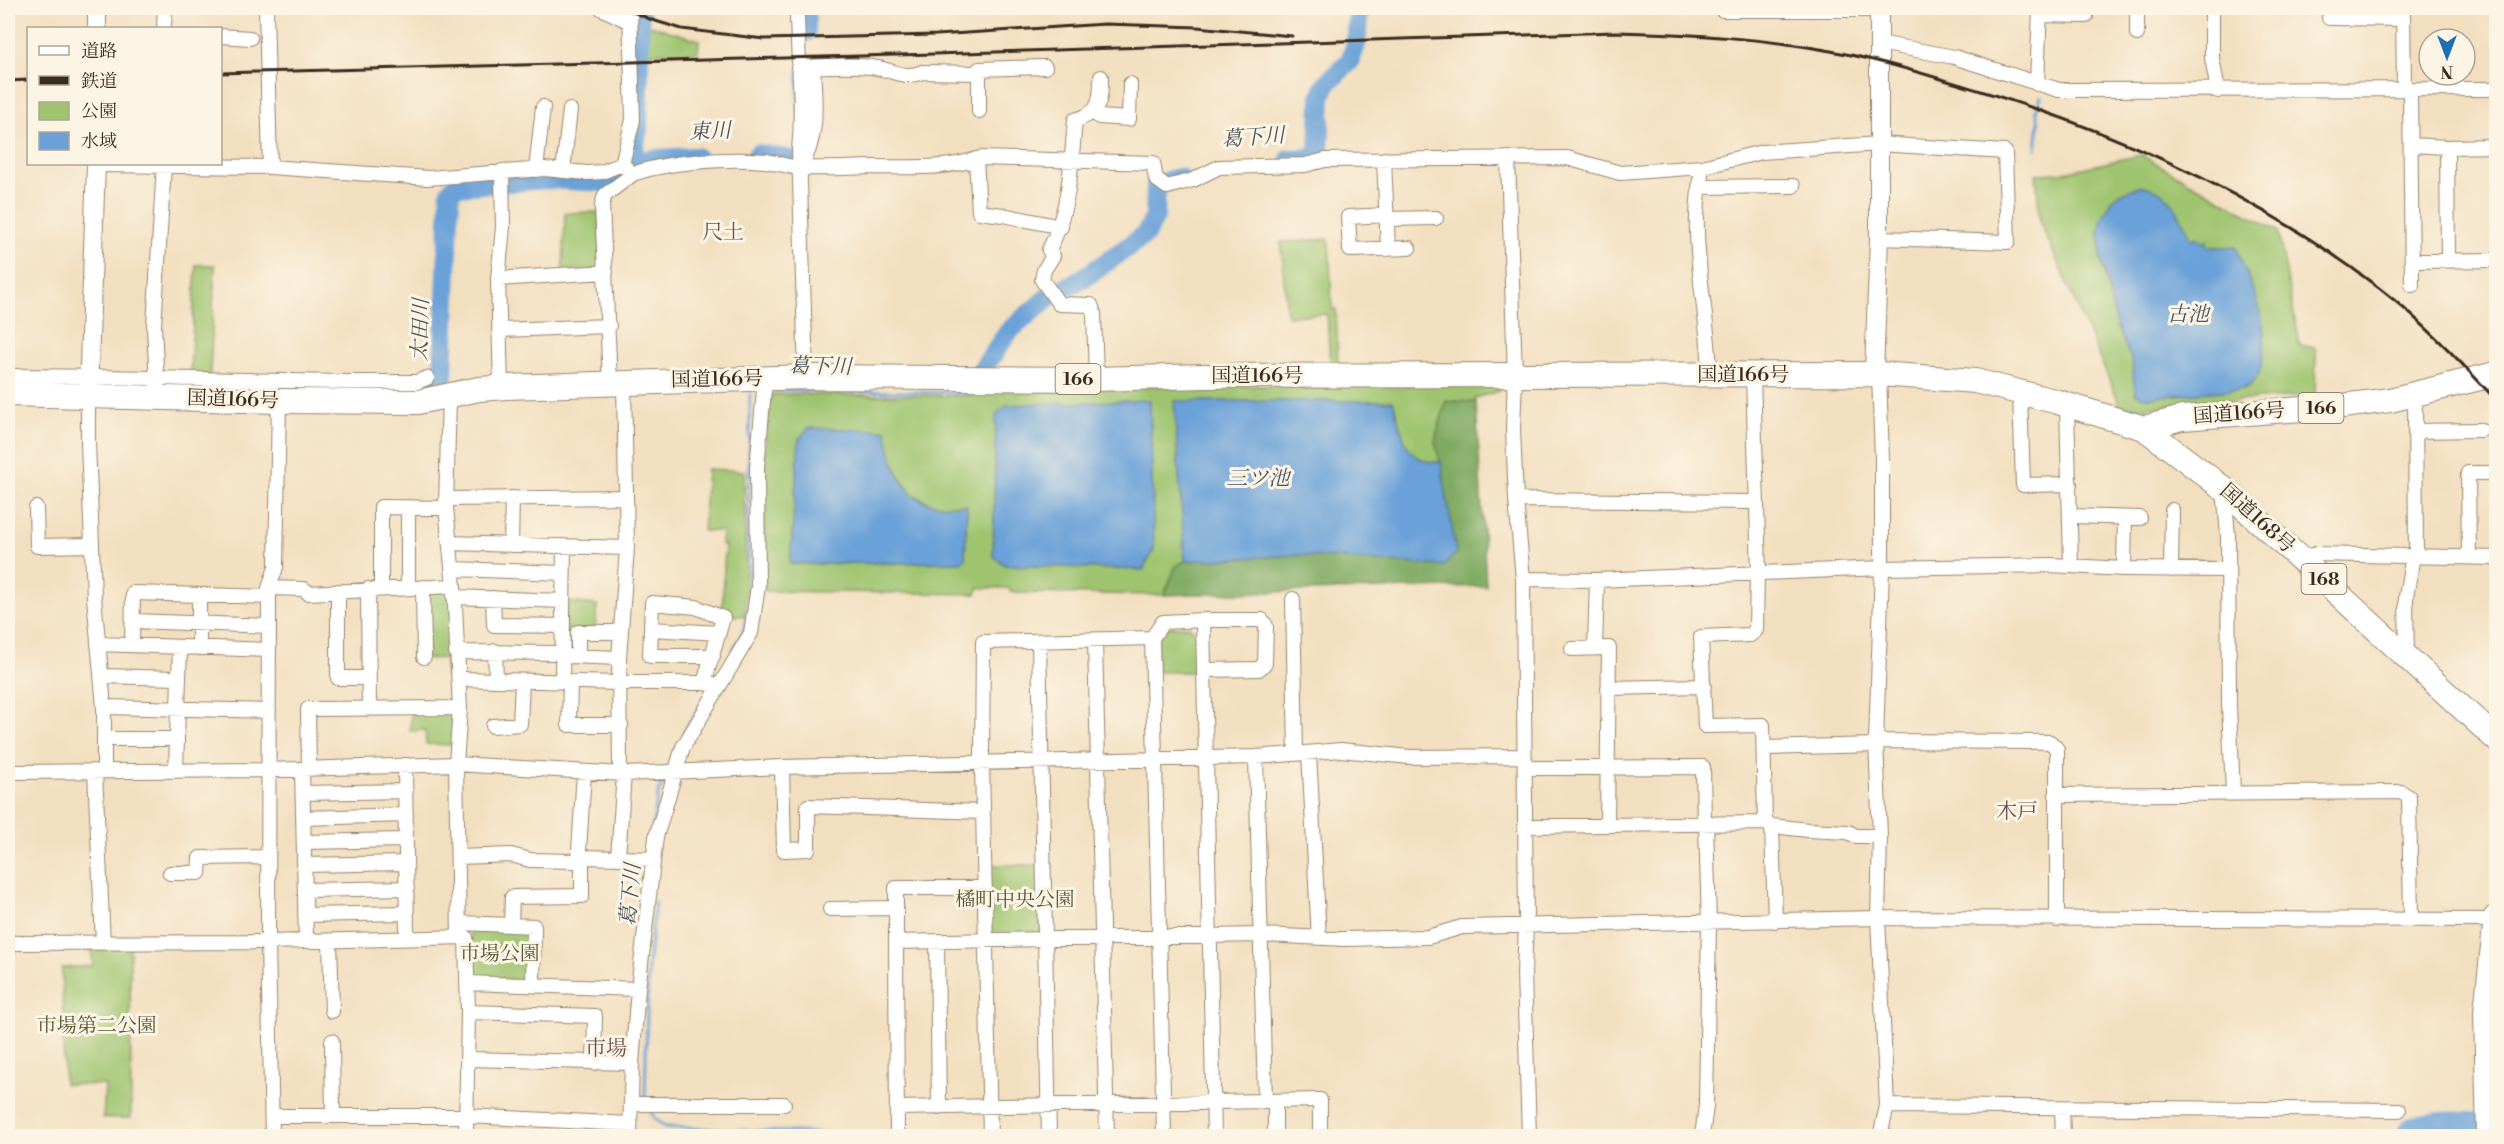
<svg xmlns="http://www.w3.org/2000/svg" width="2504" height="1144" viewBox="0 0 2504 1144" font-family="'Libre Bodoni','Noto Serif JP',serif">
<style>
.green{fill:#9fc46f;stroke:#6d7746;stroke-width:1.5;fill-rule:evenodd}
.forest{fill:#7faa62;stroke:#5d6a40;stroke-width:1.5}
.water{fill:#6ba1d8;stroke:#53667b;stroke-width:1.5}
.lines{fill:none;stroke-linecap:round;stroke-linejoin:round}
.stream{stroke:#6ba1d8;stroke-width:3}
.river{stroke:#6ba1d8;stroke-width:20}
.street-casing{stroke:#96846e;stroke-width:16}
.secondary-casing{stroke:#96846e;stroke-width:20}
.highway-casing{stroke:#96846e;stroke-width:26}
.street{stroke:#fff;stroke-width:14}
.secondary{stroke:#fff;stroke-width:18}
.highway{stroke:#fff;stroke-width:24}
.rail{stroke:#3b2a1e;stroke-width:3}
.labels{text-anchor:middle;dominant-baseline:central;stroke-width:6;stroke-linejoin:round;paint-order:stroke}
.shield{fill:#fcf5e5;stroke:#75675a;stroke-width:1.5}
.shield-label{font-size:18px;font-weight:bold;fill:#3b2a1e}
.street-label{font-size:20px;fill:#3b2a1e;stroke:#fcf5e5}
.park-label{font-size:20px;fill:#595836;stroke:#fcf5e5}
.water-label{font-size:21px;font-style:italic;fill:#4c545f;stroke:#fcf5e5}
.neighbourhood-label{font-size:21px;fill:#715253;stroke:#fcf5e5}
</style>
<rect width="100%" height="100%" fill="#fcf5e5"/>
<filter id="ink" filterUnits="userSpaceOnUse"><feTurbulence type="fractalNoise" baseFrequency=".0167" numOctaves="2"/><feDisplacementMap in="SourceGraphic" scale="12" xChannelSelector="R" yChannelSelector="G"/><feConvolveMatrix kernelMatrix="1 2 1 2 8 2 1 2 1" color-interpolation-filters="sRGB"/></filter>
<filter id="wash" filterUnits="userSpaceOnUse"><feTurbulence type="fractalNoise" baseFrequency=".008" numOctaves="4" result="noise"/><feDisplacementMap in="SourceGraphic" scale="24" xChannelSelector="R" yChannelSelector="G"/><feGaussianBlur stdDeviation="1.35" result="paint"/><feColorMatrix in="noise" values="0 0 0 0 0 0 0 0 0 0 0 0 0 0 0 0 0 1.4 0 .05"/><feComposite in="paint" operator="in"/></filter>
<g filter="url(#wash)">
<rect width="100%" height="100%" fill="#f2dfbf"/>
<!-- green -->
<path class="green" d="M646,24L699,40L698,52L641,53Z
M2141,155L2278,231L2300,345L2314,348L2316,352L2315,395L2122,409L2040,222L2036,174L2060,173Z
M598,212L602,269L563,271L565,213Z
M1329,239L1332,309H1336L1338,365H1330L1327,314L1287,316L1281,242Z
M196,265H215L210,376H190Z
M1500,385L1499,391L1475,398L1476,402L1446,401L1435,441L1441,462C1426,464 1420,459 1408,449L1175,401L1185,561L1176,566L1164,595L1023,593L1010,591L1009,588H978L976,594L765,591L763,476L769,400L773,394L975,396L980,387ZM885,430L892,464L910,493L932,504L965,560L958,562L791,564Z
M707,469L744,471L746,597L744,616H722L725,545H721L722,531H703Z
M451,589L455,676L446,677L445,658L427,659L428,590Z
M567,602L597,605L595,630H576V652H565Z
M1189,626L1197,634V672H1157V635L1165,627Z
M456,712L455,745L426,744L425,730L410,731L411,713Z
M989,865H1039L1041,936L990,937Z
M470,927L529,930V980L471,979Z
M130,946L131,1118H103L105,1085L64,1084L62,968L93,966L91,947Z"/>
<!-- forest -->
<path class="forest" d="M1446,401L1476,402L1486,586L1164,595L1176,566L1185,561L1296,555L1444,478L1435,441Z"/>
<!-- water -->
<path class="water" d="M2142,186C2173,189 2178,215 2192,239L2198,237L2201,242L2207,241V247H2236C2250,284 2270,319 2263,360C2260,373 2256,384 2243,389L2154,397H2143L2135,393L2132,361L2116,325L2101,258L2099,232L2102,219L2112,200L2121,193Z
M1150,400L1154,549L1143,570L1005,565L993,556L996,415L1007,405Z
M1174,401H1393C1401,429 1404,466 1441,462L1456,553L1444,566L1296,555L1185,561Z
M808,428L886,430C891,458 900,499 934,504C945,506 956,505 967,505L965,560L958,562L790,564L799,439Z"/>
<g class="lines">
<!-- stream -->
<path class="stream" d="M2036,149L2039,122L2036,110L2041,97
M773,390L974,393
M750,394L748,544L750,596
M733,649L743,632L749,605
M684,732L709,691
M668,767L677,745
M652,828L658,794L665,776
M645,1099L648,967L655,902
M649,1107L654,1118L665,1127L843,1134L846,1136"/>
<!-- river -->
<path class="river" d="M806,8V32
M806,72L808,135
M758,154L793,160
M1290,159H1304L1319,154L1321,96L1326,84L1350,61L1356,44L1359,8
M630,165L653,159L696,157
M982,370L1009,331L1047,298L1085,277L1145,235L1155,217L1156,187L1165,182L1180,178
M249,386L360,390
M390,391L405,392L436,387L443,376L450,192L455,186L549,179L603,182L618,177L630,165L638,129L640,8
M2406,1136L2409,1128C2437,1119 2468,1121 2496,1124"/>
</g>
</g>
<g filter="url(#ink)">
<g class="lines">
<!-- street casing -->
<g class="street-casing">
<path id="street" d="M266,8L270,167
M601,8L630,22
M797,8C797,55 804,102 799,149L806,377
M2137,8V34
M2212,8V58L2218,91
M2403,8L2404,89
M2040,15L2086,16
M2329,18L2403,19
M164,28L165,8
M220,36L250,38
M1879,43L1954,57L2059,90L2496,89
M798,67C824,67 851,63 877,68C893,70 905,80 922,72L979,73
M2037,84L2040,8
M2410,89L2412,285
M979,111V69L1045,67
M1094,111L1099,117L1129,119L1130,84
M2411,145L2447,147L2496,146
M2447,147L2448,261
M1508,158L1515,376L1513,429L1516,500L1523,579L1526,924L1524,973L1529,1136
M976,159L979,212L1003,215L1061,227
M1384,159L1388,249
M622,164L633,174C669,161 728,158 766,161C778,163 790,168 802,168C825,169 848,168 871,167C908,167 945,170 980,158L1153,163L1156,179L1167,187L1193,180L1219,167L1305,165L1325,160L1567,158L1620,173L1702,167L1762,152L1879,144L2005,152L2008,242L1879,238
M622,164L633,120L630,8
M96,165L270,167L428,178L544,169L587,173L602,172L622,164
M1702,167C1699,188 1696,210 1697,232C1698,280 1709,327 1710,375
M800,168C819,138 815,102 813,67
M536,170L543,107
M563,171L570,110
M1699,187L1793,186
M1387,215L1348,217L1350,250L1409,248
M1387,219L1436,218
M2412,261L2496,260
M498,279L606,272
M499,330L609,326
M1879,374L1882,459V568L1876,741L1880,836L1878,918L1887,1106L1880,1136
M1753,375L1759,573
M8,376C144,376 281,383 417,382L427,378
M1096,379L1094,313L1091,305L1059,304L1042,280L1044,270L1053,256L1049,250C1070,209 1071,166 1075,120C1100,113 1101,102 1101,77
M610,383L602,205L605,195L633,174
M157,385L154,326L164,166
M501,387L498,279L503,227L502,171
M2020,392L2023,485L2070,484
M88,395V443L94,597L104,707V771
M2415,395L2416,555
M449,396L446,508L454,586L460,708L456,764L459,937
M2067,405L2071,566
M2415,431L2481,430
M2224,489L2228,536L2229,706L2233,792
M446,499L626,497
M1516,500L1757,502
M36,508L37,546L92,545
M2071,516L2140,518
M450,543L627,548
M511,545L512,498
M2469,557L2468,473H2496
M2301,558L2316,554L2496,558
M452,569L563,573
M2124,569L2125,518
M2171,570L2172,510
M1757,573L1756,630L1750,635L1701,637L1705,726L1763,725L1765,823
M1523,579L1597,580L1882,568L2051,565L2124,569L2228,570
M423,587L424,657
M269,588L304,589L308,593L454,586
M408,588V507
M368,589L369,709
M381,589V507L446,508
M338,591V678H369
M199,595V648
M454,597L563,601
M493,598L494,625L563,626
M1293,599L1296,754
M1203,620H1262L1266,626L1265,663L1259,669L1204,670
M133,621L269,626
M651,629L719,633
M1152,638L1164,1136
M1095,640L1107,1136
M1039,641L1049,1136
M98,644L269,650
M132,645L133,593L269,597
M1595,648L1597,580
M1572,649L1609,648L1607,825
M495,651L496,680
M456,652L561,653
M569,656L619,658
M578,656V632H621
M2407,656L2406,597L2413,555
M101,676L178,678
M459,679L619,683H704L720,685
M562,682L564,546
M570,682L569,725H621
M704,683L723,618L696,607L652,603L650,656H713
M1608,688L1704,686
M104,707L269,711
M493,726L520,724L522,681
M104,739H177
M1876,741L2050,742L2057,749V920
M1764,748L1877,745
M1309,753L1319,938
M1256,757L1265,1101
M405,765L407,938
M782,767L784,850L808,849V806L983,812
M1525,768L1703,767L1704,824
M302,769L306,941
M309,769L308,709L460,708
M176,770L180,647
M8,772L269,770L456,764L624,774L782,767L1256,757L1341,750L1410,757L1524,756
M95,772L103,943
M620,774L619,658L627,548L624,383
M303,793L406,791
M2056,795L2401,792L2409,797L2411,919
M303,818L406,815
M1525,826L1765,823L1772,826L1808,830L1848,832L1856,836H1880
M1772,826L1775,921
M304,842L406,840
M459,857L511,855L530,860L574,861L585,857L653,859
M618,857L624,774
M304,865L406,863
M170,873H199L200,858L268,857
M305,890L407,888
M830,909L896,908
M305,915L407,913
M459,923L511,925L512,897L582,896V866L579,850L584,772
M511,925L534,926L533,985
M330,941L332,1011
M896,942V888H985
M937,942L939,1108
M8,943L268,942L466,937L468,1012L466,1136
M467,983L638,989
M468,1012L595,1016L594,1063
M332,1041L333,1116
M468,1059L632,1063
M1275,1101V1136
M631,1104H784
M1887,1106L2399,1110
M897,1108L1320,1100V1136
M2062,1108L2063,1136
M272,1116H466L630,1124
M272,1136L268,942L269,588L276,567L279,401
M630,1136L632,1063L638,989L656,837L683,747L751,633L758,586L757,468L765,379
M897,1136L896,942L1261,935L1345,939L1428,937L1462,927L1878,918L2496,920
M990,1136L982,762L983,642L1152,638L1163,622L1203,620L1214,1136
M1702,1136L1706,1106L1709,923L1706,824"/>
</g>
<!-- secondary casing -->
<g class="secondary-casing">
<path id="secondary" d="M97,8V28
M1723,8H1879
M1874,374L1879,238V8
M88,395L96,164"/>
</g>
<!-- highway casing -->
<g class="highway-casing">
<path id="highway" d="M8,394L279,401L418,402L479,389L507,387L806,377L1096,379L1205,376L1879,374L1975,381L2058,402L2144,428L2182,418L2342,406L2390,400L2496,374
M2144,428L2224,489L2496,739
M2489,1136L2486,1012L2496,917"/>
</g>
<!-- street -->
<use href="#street" class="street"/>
<!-- secondary -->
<use href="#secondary" class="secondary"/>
<!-- highway -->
<use href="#highway" class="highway"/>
<!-- rail -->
<path class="rail" d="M624,8L652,20L682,29L764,39L936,35L1105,24L1197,27L1292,36
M220,73L934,54L1616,32C1691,34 1767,38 1841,53C1878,60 1915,71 1951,82C2104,126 2252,190 2379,288C2422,321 2459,360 2496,400
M8,81L28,80"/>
</g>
</g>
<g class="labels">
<!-- shield labels -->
<g class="shield">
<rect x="1055.5" y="364" width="45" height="30" rx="4.5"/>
<rect x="2298.5" y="393" width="45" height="30" rx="4.5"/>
<rect x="2301.5" y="564" width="45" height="30" rx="4.5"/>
</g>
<g class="shield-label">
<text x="1078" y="379">166</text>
<text x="2321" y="408">166</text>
<text x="2324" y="579">168</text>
</g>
<!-- street labels -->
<g class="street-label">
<text x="1743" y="375">国道166号</text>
<text x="1257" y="376">国道166号</text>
<text transform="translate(717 380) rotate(-1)">国道166号</text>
<text transform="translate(233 400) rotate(2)">国道166号</text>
<text transform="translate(2239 414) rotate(-4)">国道166号</text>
<text transform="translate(2257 519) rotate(42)">国道168号</text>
</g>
<!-- park labels -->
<g class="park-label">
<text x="1015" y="900">橘町中央公園</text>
<text x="500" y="954">市場公園</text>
<text x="97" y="1026">市場第二公園</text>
</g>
<!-- water labels -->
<g class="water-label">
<text transform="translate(710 132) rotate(-3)">東川</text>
<text transform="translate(1253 138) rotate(-4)">葛下川</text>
<text x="2188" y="315">古池</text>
<text transform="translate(421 330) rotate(-88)">太田川</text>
<text transform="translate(820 367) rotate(1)">葛下川</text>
<text x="1258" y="479">三ツ池</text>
<text transform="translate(631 895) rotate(-85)">葛下川</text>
</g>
<!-- neighbourhood labels -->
<g class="neighbourhood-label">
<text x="723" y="233">尺土</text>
<text x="2017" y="812">木戸</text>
<text x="606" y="1049">市場</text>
</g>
</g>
<!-- margin -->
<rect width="2504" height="1144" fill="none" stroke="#fcf5e5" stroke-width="30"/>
<!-- legend -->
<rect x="27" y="27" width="195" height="138" fill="#fcf5e5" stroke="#afa495" stroke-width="1.5"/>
<rect x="39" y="46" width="30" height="9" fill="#ffffff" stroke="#afa495" stroke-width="1.5"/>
<text x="81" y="57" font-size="18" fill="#3b2a1e">道路</text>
<rect x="39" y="76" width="30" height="9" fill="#3b2a1e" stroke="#afa495" stroke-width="1.5"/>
<text x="81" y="87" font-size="18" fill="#3b2a1e">鉄道</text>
<rect x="39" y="102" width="30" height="18" fill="#9fc46f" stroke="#afa495" stroke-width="1.5"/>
<text x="81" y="117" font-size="18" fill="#3b2a1e">公園</text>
<rect x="39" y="132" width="30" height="18" fill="#6ba1d8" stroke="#afa495" stroke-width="1.5"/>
<text x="81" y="147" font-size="18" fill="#3b2a1e">水域</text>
<!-- north arrow -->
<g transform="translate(2447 57) rotate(180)"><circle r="28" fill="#fcf5e5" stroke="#afa495" stroke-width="1.5"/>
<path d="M0-4.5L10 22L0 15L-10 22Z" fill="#1f6fb2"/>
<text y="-9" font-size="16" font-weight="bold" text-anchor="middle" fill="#3b2a1e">N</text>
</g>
</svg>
